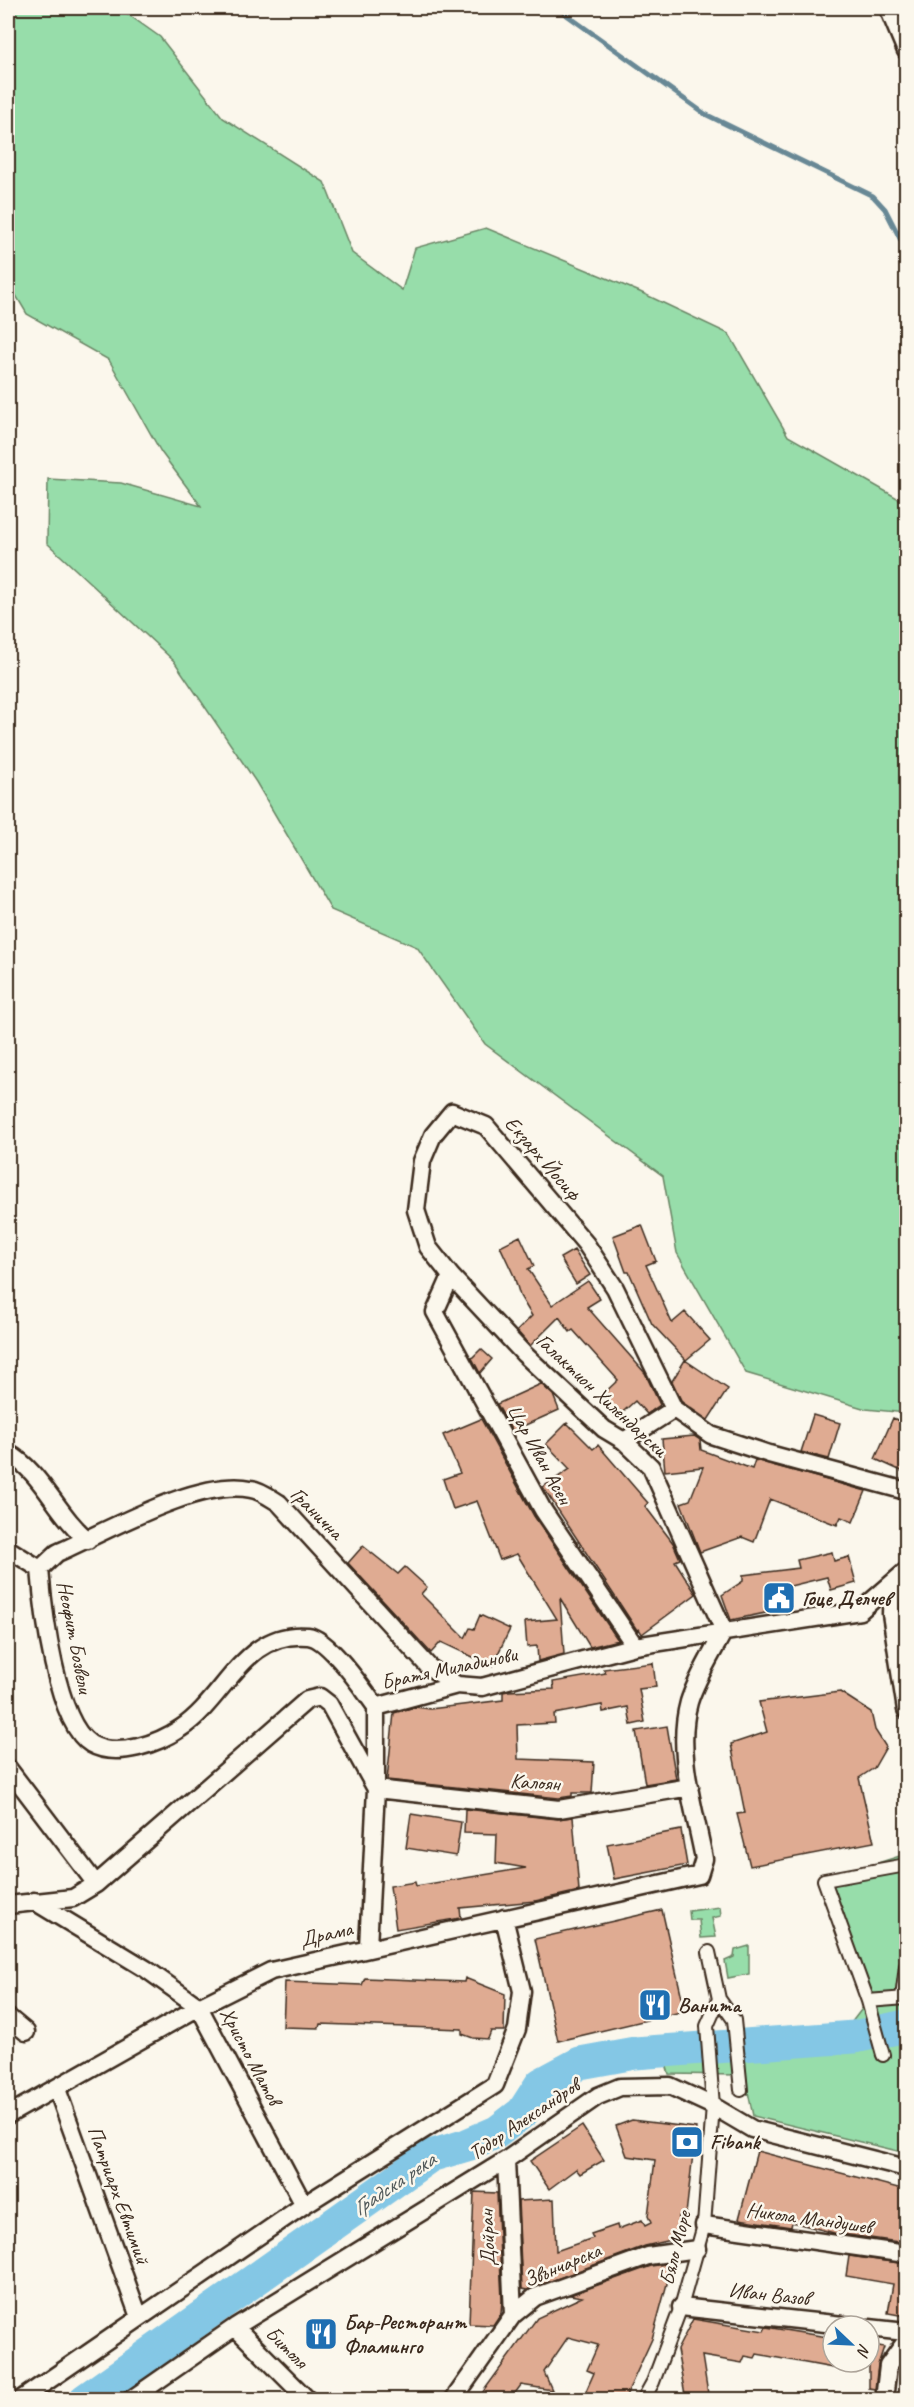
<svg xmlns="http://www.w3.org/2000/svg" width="914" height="2407" viewBox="0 0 914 2407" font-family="Caveat,sans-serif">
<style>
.green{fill:#97ddaa;stroke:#698464;stroke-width:1.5}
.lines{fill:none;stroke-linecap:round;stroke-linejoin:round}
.stream{stroke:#678895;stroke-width:5}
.river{stroke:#84c7e5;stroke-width:33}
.building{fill:#dfab92;stroke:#3b2a1e;stroke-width:1.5}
.pedestrian-casing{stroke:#3b2a1e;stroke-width:16}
.minor-casing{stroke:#3b2a1e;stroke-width:21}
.pedestrian{stroke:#fbf7ec;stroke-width:12}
.minor{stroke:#fbf7ec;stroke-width:16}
.labels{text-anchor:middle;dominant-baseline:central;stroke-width:5;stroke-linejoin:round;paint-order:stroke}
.street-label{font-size:21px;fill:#3b2a1e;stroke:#fbf7ec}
.poi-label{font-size:21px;font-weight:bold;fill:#3b2a1e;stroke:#fbf7ec;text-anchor:start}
.water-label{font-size:22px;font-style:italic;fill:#51595a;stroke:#fbf7ec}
</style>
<rect width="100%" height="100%" fill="#fbf7ec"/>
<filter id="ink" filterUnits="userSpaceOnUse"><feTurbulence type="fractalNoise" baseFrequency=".0167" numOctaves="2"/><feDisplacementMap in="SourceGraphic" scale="12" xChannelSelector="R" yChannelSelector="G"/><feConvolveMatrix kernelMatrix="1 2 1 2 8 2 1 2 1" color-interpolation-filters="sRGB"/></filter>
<g filter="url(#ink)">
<!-- green -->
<path class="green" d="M8,8H119L160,37L223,118L324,182L352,253L402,290L415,248L486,228L640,292L729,334L788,436L906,503V1413L866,1409L746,1373L677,1253L663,1176L485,1044L417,947L331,910L256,782L174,661L47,543L48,479L121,483L201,506L161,452L109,360L27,314L8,282Z
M906,1854V2153L753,2116L747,2087L739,2075L669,2074L659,2040L679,2037L751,2036L851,2023L868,2001L824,1880Z
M720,1907L721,1916L712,1918L716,1937L701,1938L699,1920H690L689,1911Z
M749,1946V1974L728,1978L725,1961L734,1957L735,1950Z"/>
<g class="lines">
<!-- stream -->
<path class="stream" d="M557,8L705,114L873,196L885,209L906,250"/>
<!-- river -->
<path class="river" d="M85,2400L430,2156L467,2145L497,2132L523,2112L541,2084L580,2063L635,2053L854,2037L906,2026"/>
</g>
<!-- building -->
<path class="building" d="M642,1225L656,1261L646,1265L672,1323L685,1312L710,1340L686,1360L652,1324L629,1272H626L613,1236Z
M520,1236L534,1266L528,1269L552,1305L588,1281L600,1299L587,1307L645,1373L660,1405L647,1414L635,1401L616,1418L599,1398L618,1380L573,1330L570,1332L559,1317L530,1346L517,1331L532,1316L520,1296L514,1276L500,1246Z
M574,1250L590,1275L576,1284L560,1258Z
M481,1349L492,1359L480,1373L472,1358Z
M685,1360L728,1389L708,1420L682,1402L672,1381Z
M541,1384L553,1395L559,1410L512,1431L497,1404Z
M813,1415L840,1423L829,1459L801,1452Z
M893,1418L906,1424V1473L875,1459Z
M481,1419L534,1516L618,1640L590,1647L560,1598L564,1654L538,1661L537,1646L527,1647L525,1622L557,1619L517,1554L500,1560L477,1501L453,1509L443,1479L460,1473L443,1435Z
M567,1423L593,1449L598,1445L648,1503L645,1506L673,1543L680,1559L675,1561L696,1594L642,1634L639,1629L637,1630L543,1487L570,1469L546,1444Z
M694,1436L700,1440L701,1450L752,1469L755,1460L866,1491L853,1522L841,1517L837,1525L770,1499L754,1542L742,1537L700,1552L681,1503L690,1500L703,1467L665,1471L662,1439Z
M363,1546L398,1574L405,1567L427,1587L421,1594L465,1638L470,1628L474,1629L480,1615L510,1629L492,1666L441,1642L431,1653L348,1563Z
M832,1552L834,1561L849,1557L856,1583L831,1590L827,1577L786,1587L790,1608L731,1620L722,1595L743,1581V1575L799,1568L797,1560Z
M653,1663L656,1687L639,1689L645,1722L631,1725L628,1707L603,1712L602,1705L554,1714L555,1723L517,1725L518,1759L594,1762L592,1793H572V1796L559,1798L387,1780L394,1713L415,1707L430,1709L503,1700V1692L508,1691L554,1689L553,1682L606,1673L603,1669Z
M840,1692L871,1712L875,1730L886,1747L874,1768L859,1778L874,1842L750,1866L737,1814L745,1813L731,1744L767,1732L759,1702Z
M667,1726L676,1779L645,1784L636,1731Z
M465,1809L558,1819L573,1817L579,1891L535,1901L460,1908L461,1918L396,1929L390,1886L415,1882L416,1886L526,1868L496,1863L497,1834L464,1833Z
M411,1814L461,1822L456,1856L406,1848Z
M681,1830L687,1865L614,1879L607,1844Z
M662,1910L685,2011L558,2041L535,1939Z
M365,1978L464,1982L465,1978L505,1994L504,2031H491L488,2039L473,2038L462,2034V2029L320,2024L319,2028L283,2027L285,1982L362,1985Z
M632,2120L696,2128L686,2214L679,2216L676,2239L645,2246L527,2290L522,2289L518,2201L554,2199L556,2251L593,2238L591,2234L617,2225L618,2229L642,2220L645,2226L651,2223L648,2216L655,2160L627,2156L616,2126Z
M582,2126L604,2160L580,2174L576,2169L549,2189L530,2161Z
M757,2151L906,2190V2243L834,2233L792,2222L791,2227L739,2219Z
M474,2192L497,2193L502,2300L501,2313L493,2325L469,2324Z
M849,2256L906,2264L905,2316L888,2313L893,2284L846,2276Z
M665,2264L671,2269L652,2339L624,2400H582L594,2373L587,2370L598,2345L568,2337L544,2372L552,2390L521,2385L510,2400H477L537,2318L582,2297L570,2295L651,2266Z
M693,2319L764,2331L766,2327L833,2338V2368L757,2354L755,2358L745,2356L742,2363L702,2356L709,2400H686L677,2350Z
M869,2344L884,2347L878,2365L875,2389L869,2388Z"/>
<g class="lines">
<!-- pedestrian casing -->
<g class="pedestrian-casing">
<path id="pedestrian" d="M709,1952L719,1999L734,2020L741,2090
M902,1998L906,1966
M868,2001L906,1998
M883,2055L868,2001L824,1880L906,1865
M643,2400L653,2382L681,2307L704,2225L713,2106L707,2026L719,1999"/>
</g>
<!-- minor casing -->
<g class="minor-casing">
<path id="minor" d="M888,8L906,51
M451,1276L435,1312L543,1510L635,1646
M674,1409L615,1288L586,1244L486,1126L452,1112L433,1135L422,1161L416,1210L428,1247L451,1276L524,1354L604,1429L624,1441L651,1467L724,1631
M624,1441L674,1409L711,1435L769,1454L906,1491
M8,1453C42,1472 57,1515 88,1540
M8,1549L40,1569C43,1608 56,1723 91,1744C117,1759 159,1743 181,1728C226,1698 244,1630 308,1636C328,1638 364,1690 376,1707
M40,1569L57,1553C106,1532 198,1478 251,1489C260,1490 271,1498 279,1503L429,1667L457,1685
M892,1583L891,1614L906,1710
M8,1768L96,1884
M34,1901L146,1969L199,2007L304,2205
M8,1905L73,1898L96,1884L307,1700L320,1697L329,1704L376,1789V1707L457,1685L482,1687L635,1646L860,1611L906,1571
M368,1947L376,1789L559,1809L690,1787
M8,2017L26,2032
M57,2089L139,2317
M8,2115L199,2007L271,1971L699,1875L704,1859C695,1810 675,1752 689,1702C697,1677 712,1654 724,1631
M506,2160L513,2315
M704,2225L906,2254
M681,2307L852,2326
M235,2327L308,2400
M869,2328L906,2332
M20,2400L304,2205L495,2085L517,2029L522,1991L504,1918
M130,2400L235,2327L506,2160L598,2096L620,2087L670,2086L713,2106L752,2129L906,2168
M453,2400L513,2315L535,2297L648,2256L697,2249
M884,2400L888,2366L906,2341"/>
</g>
<!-- pedestrian -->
<use href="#pedestrian" class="pedestrian"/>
<!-- minor -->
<use href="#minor" class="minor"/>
</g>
</g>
<!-- icons -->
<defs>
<g id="civic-square" transform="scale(1.725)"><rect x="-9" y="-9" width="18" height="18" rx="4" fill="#1f6fb2" stroke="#fbf7ec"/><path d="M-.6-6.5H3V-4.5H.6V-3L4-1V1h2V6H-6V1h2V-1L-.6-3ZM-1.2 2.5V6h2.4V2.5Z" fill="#fff"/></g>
<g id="restaurant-square" transform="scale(1.725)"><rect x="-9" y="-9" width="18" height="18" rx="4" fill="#1f6fb2" stroke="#fbf7ec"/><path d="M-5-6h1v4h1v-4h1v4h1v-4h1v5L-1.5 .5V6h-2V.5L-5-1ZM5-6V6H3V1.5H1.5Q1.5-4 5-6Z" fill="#fff"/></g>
<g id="bank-square" transform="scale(1.725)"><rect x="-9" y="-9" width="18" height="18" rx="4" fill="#1f6fb2" stroke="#fbf7ec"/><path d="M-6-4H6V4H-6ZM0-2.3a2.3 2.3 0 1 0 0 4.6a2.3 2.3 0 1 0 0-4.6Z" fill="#fff"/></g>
</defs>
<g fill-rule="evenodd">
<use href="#civic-square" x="779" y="1598"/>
<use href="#restaurant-square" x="655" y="2005"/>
<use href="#bank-square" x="687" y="2142"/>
<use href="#restaurant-square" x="321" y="2334"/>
</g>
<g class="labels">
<!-- street labels -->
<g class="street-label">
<text transform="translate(543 1158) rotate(49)">Екзарх Йосиф</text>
<text transform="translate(602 1395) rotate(43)">Галактион Хилендарски</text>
<text transform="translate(540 1454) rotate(61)">Цар Иван Асен</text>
<text transform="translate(317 1513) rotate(45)">Гранична</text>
<text transform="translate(75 1637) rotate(79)">Неофит Бозвели</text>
<text transform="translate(449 1668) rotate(-12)">Братя Миладинови</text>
<text transform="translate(535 1782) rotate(4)">Калоян</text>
<text transform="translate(326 1934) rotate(-13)">Драма</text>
<text transform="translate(251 2056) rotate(62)">Христо Матов</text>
<text transform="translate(524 2119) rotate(-34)">Тодор Александров</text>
<text transform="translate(119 2195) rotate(70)">Патриарх Евтимий</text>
<text transform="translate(809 2218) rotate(8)">Никола Мандушев</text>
<text transform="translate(487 2238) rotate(-92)">Дойран</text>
<text transform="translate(675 2248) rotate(-76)">Бяло Море</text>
<text transform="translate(562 2265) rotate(-23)">Звънчарска</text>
<text transform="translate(769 2294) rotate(6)">Иван Вазов</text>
<text transform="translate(287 2347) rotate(45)">Битоля</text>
</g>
<!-- poi labels -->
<g class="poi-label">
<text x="802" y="1598">Гоце Делчев</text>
<text x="678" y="2005">Ванита</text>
<text x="710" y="2142">Fibank</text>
<text x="344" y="2322">Бар-Ресторант<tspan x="344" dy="24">Фламинго</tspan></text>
</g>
<!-- water labels -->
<g class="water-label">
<text transform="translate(394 2184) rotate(-34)">Градска река</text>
</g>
</g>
<!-- margin -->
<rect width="914" height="2407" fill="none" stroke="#fbf7ec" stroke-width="30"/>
<rect x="15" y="15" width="884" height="2377" fill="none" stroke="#3b2a1e" stroke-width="2" filter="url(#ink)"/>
<!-- north arrow -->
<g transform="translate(851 2344) rotate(113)"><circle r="28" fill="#fbf7ec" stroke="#aea59a" stroke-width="1.5"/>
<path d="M0-4.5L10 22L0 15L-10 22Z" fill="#1f6fb2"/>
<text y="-9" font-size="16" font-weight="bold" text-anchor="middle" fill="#3b2a1e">N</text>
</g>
</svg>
